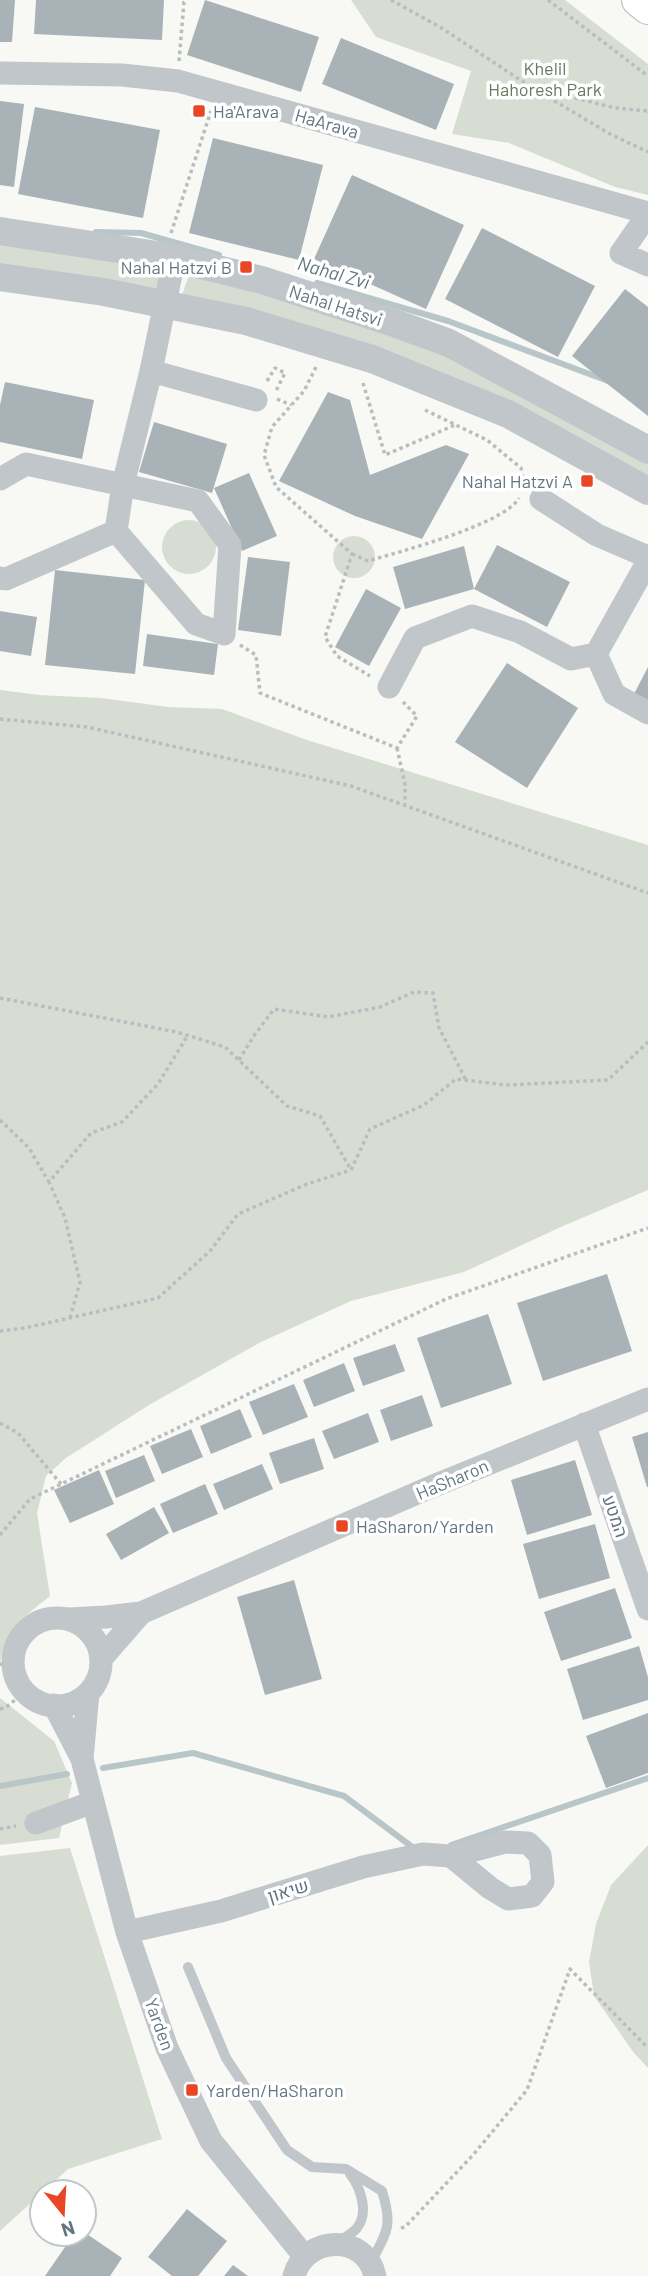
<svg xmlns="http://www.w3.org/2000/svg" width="648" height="2276" viewBox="0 0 648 2276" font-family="Barlow,Heebo,sans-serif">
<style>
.green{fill:#d8ddd4}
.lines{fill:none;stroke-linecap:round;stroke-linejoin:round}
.stream{stroke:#b8c6c9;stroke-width:6}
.building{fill:#a8b2b7}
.secondary-casing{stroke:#b3babe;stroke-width:34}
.path{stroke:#b9bdc0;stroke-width:3.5;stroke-dasharray:3.5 3.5;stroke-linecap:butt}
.service{stroke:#c1c6ca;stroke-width:10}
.minor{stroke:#c1c6ca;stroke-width:23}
.tertiary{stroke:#c1c6ca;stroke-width:28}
.secondary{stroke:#fff;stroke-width:32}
.poi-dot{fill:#e94625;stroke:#fff;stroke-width:2.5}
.labels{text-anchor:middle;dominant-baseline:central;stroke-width:7;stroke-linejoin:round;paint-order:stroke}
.park-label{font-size:18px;fill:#677961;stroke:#fff}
.poi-label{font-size:18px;fill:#627681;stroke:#fff;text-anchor:start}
.street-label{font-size:18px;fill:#627681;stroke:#fff}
.water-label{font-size:19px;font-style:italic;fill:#5d767c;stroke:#fff}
</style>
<rect width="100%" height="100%" fill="#f8f8f5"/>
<!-- green -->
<path class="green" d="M351,0H565L648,64V195L615,187L509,143L452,134L471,71L376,37Z
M0,236L164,260L156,295L0,273Z
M192,266L391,325L648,453V488L587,450L180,301Z
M162 547a27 27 0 1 1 54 0a27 27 0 1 1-54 0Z
M333 557a21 21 0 1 1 42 0a21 21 0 1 1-42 0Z
M0,690L39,695L101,698L168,707L222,709L307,740L648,845V1190L563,1226L464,1272L351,1301L261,1342L149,1405L66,1458L46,1476L37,1513L50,1596C22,1619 4,1628 0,1666Z
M0,1698L54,1741L72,1783L59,1838L0,1845Z
M648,1845V2068L634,2053L594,1996L589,1962L596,1924L611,1885Z
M70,1848L162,2139L68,2169L0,2231V1856Z"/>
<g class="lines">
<!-- stream -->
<path class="stream" d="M96,232L141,233L219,255
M317,283L448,321L608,381
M103,1768L193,1753L344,1796L415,1849
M0,1786L67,1774
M451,1845L648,1778"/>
</g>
<!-- building -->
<path class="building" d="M0,0H15L12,42H0Z
M36,0H164L162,40L34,34Z
M205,0L319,37L301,92L187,55Z
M341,38L454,84L436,130L322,84Z
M0,101L24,104L14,187L0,185Z
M35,107L160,130L143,218L18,194Z
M213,138L323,165L299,260L189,233Z
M352,175L464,225L426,309L314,259Z
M482,228L595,286L558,357L445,299Z
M625,289L648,307V416L572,356Z
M5,382L94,400L82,459L0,442V405Z
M328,392L350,400L370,475L446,445L469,454L422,539L355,516L279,481Z
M154,422L227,444L212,493L139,472Z
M249,473L277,536L242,551L214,488Z
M497,545L570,582L547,627L474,589Z
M464,546L474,589L405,609L393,567Z
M248,557L290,562L281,636L238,630Z
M55,570L145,580L135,674L45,665Z
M366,589L401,608L369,666L335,647Z
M0,611L37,617L31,656L0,651Z
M147,634L218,644L214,675L143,666Z
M507,663L578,708L527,788L455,742Z
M648,667V701L634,694Z
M607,1274L632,1351L543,1381L517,1303Z
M488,1314L512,1384L441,1408L417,1338Z
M395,1344L405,1371L363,1386L353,1358Z
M344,1363L355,1391L314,1407L303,1380Z
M294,1384L308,1417L263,1435L249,1402Z
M422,1395L433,1426L391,1441L380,1410Z
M240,1409L252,1437L211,1454L200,1426Z
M368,1413L379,1442L334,1459L322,1431Z
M191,1429L203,1457L162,1474L150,1446Z
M648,1432V1487H647L632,1437Z
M314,1438L324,1469L280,1484L269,1453Z
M144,1455L155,1481L116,1498L105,1471Z
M575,1460L592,1515L527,1535L511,1480Z
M262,1464L273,1489L224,1510L213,1484Z
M99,1470L114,1504L70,1523L54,1490Z
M205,1484L218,1514L173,1533L160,1504Z
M154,1507L169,1533L121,1560L106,1534Z
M595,1524L610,1578L539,1599L523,1544Z
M294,1580L322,1679L265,1695L237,1597Z
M615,1588L632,1638L561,1661L544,1612Z
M639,1646L648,1677V1700L583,1720L567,1669Z
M648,1713V1773L606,1788L586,1736Z
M187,2209L227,2241L198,2276H172L148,2257Z
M84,2232L122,2258L110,2276H45L74,2234H84Z
M233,2265L248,2276H224Z"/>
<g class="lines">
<!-- secondary casing -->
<g class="secondary-casing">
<path id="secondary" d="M638,0L648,8"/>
</g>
<!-- path -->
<path class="path" d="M391,0L440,27L531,87L615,108L648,111
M548,0L648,76
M179,61L184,2L187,0
M536,90L610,134L648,152
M171,233L211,111
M316,367L304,391L272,427L264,455L276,487L352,554L325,637L337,656L370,676
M267,381L275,368L285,373L276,391
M363,383L385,455L455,425
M277,399L291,405
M425,410L487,440L521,468L524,484
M352,554L368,561C399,552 505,524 519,498
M240,645L256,655L260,693L397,748L417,716L403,702
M0,719L87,727L351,786L648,893
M397,748L405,784V804
M0,998L177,1032L225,1047L287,1106L320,1116L351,1170L370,1129L424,1105L456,1079L506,1085L608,1080L648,1042
M239,1060L253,1037L274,1009L328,1017L380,1007L414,992L433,993L439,1028L466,1080
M0,1120L29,1148L49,1182
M70,1318L80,1282L65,1218L49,1182L91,1133L122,1122L158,1084L188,1035
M0,1331L25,1328L158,1298L210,1251L238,1214L307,1184L351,1170
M0,1423L18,1433L61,1484
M0,1535L30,1499L446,1299L648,1228
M0,1664L14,1667
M0,1709L5,1708L25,1692
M0,1829L16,1826
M401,2228L405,2227L473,2155L527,2090L570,1969L648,2048"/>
<!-- service -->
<path class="service" d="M188,1967L226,2058L287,2150L312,2167L346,2169L382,2191C393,2226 387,2232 371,2262
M338,2242C344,2238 352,2234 357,2228C369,2213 361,2188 350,2174"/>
<!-- minor -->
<path class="minor" d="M0,73L122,75L178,81L648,213
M648,214L621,253L648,265
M151,371L256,400
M0,479L26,464L198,501L230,545L224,634L196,624L116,531L123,485L151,371L174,260
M541,499L597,535L648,557
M0,578L6,579L116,531
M596,654L614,694L648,713
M389,687L415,638L472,616L520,632L571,659L596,654L648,561
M584,1424L648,1609
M13 1662a44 44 0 1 1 88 0a44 44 0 1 1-88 0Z
M69,1619L106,1617L141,1613L431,1487L648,1399
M101,1659L141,1613
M54,1705L82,1759L127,1932L167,2048L211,2141L305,2257
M82,1759L88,1693
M36,1823L93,1802
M505,1842L528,1843L540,1855L543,1882L532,1896L508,1899L490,1888L451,1856Z
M127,1932L221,1911L363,1867L423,1854L451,1856
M294,2276C305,2235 366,2233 375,2276"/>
<!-- tertiary -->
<path class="tertiary" d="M0,231L164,256L262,280L397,324L449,343L648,450
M0,277L104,292L246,321L372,359L508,414L648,491"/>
<!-- secondary -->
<use href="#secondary" class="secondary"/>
</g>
<!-- markers -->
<g class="poi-dot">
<rect x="192" y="104" width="14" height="14" rx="3.5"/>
<rect x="239" y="260" width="14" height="14" rx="3.5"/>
<rect x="580" y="474" width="14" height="14" rx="3.5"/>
<rect x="335" y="1519" width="14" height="14" rx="3.5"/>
<rect x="185" y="2083" width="14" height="14" rx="3.5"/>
</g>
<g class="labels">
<!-- park labels -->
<g class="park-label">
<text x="545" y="68">Khelil<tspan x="545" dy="21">Hahoresh Park</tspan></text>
</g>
<!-- poi labels -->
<g class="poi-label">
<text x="213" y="111">Ha'Arava</text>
<text x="232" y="267" text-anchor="end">Nahal Hatzvi B</text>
<text x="573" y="481" text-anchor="end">Nahal Hatzvi A</text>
<text x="356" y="1526">HaSharon/Yarden</text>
<text x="206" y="2090">Yarden/HaSharon</text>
</g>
<!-- street labels -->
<g class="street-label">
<text transform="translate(327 123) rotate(16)">HaArava</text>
<text transform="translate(336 305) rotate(18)">Nahal Hatsvi</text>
<text transform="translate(452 1479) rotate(-23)">HaSharon</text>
<text transform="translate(616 1516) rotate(71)">המטע</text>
<text transform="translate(288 1890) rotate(-17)">שיאון</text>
<text transform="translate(160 2024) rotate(70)">Yarden</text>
</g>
<!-- water labels -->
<g class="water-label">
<text transform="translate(334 272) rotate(16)">Nahal Zvi</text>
</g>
</g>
<!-- north arrow -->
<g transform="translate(63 2213) rotate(162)"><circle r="33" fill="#ffffff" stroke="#c0c8cd" stroke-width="2"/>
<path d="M0-5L12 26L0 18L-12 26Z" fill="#e94625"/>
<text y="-10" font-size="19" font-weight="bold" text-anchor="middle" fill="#627681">N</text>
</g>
</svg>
